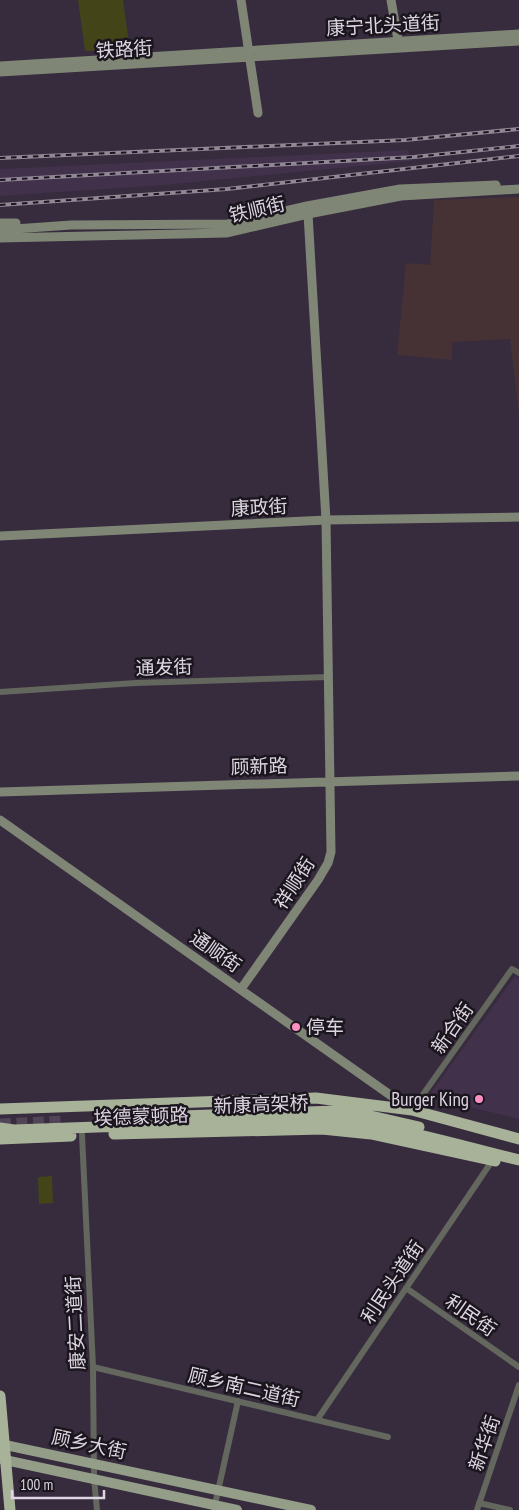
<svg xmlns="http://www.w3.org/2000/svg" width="519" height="1510" viewBox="0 0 519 1510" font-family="'PT Sans Narrow','Noto Sans SC',sans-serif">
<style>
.built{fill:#41314a}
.industrial{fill:#463234}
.green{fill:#434518}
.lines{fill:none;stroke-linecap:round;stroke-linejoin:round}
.highway-tunnel{stroke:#504557;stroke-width:11;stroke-dasharray:11 5.5;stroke-linecap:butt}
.street{stroke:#63675d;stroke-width:6}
.secondary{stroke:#7f8675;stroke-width:9}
.primary{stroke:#949d88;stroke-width:10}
.highway{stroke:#a8b299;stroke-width:11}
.rail-casing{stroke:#918797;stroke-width:4}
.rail{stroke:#1b161e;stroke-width:2;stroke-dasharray:5.5;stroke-linecap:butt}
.poi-dot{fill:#fc8fc2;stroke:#1b161e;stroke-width:2}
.labels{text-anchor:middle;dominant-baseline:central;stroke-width:5;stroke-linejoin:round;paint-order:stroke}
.street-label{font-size:19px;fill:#ddd6e2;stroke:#1b161e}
.poi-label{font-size:19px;fill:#ddd6e2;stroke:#1b161e;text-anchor:start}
</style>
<rect width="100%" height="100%" fill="#372b3e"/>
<!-- built -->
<path class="built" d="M408,150L411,161L165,185L0,196V169Z
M515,976L519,979V1119L428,1097Z"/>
<!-- industrial -->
<path class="industrial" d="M519,197V415L510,339L452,342V360L397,355L406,263L430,265L434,200Z"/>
<!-- green -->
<path class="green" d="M78,0H123L130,50L85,51Z
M52,1176L53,1203L39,1204L38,1177Z"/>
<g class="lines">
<!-- highway-tunnel -->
<path class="highway-tunnel" d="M0,1124L63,1121"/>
<!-- street -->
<path class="street" d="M0,692L136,683L329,677
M412,1110L512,969L519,973
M82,1135L93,1367L94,1478L97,1510
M406,1288L519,1367
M93,1367L388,1437
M317,1420L492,1161
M479,1503L510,1510
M214,1509L238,1401
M477,1510L519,1385"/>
<!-- secondary -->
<path class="secondary" d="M241,0L258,113
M391,0L399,46
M0,66L519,34
M0,72L519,41
M0,223H16
M0,230L71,225L228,224L307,206L400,189L496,185
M0,238L226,233L308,214L401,196L519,189
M0,536L326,520L519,517
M0,792L519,776
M0,820L410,1109
M241,989L318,880L328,863L331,852L326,520L308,214"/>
<!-- primary -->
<path class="primary" d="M0,1444L311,1510
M0,1459L237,1510"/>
<!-- highway -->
<path class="highway" d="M0,1109L316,1098L412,1110L519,1139
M182,1116L337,1111L371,1116L419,1127
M0,1128L14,1130L319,1119C387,1123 453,1144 519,1160
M114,1134L322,1129L371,1134L495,1161
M0,1139L71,1136
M0,1396L10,1510"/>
<!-- rail casing -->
<g class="rail-casing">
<path id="rail" d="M0,158L405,140L519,129
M0,180L414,157L519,146
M0,205L227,189L519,156"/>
</g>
<!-- rail -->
<use href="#rail" class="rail"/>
</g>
<!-- markers -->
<g class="poi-dot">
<circle cx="296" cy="1027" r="5"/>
<circle cx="479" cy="1099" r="5"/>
</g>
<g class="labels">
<!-- street labels -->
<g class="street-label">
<text transform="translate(383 25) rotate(-3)">康宁北头道街</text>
<text transform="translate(124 49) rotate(-3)">铁路街</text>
<text transform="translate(257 209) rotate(-13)">铁顺街</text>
<text transform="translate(259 507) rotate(-3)">康政街</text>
<text transform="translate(164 667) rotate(-2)">通发街</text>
<text transform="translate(259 766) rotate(-2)">顾新路</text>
<text transform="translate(294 883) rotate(-57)">祥顺街</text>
<text transform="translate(216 951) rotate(35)">通顺街</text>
<text transform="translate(452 1028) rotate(-55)">新合街</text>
<text transform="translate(261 1104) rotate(-2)">新康高架桥</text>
<text transform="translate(141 1116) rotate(-2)">埃德蒙顿路</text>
<text transform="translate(392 1282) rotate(-56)">利民头道街</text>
<text transform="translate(471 1315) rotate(35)">利民街</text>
<text transform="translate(75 1323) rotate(-93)">康安二道街</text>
<text transform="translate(244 1387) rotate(13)">顾乡南二道街</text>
<text transform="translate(484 1443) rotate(-71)">新华街</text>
<text transform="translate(89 1444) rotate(12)">顾乡大街</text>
</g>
<!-- poi labels -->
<g class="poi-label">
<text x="306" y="1027">停车</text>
<text x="469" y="1099" text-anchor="end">Burger King</text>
</g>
</g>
<!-- scale -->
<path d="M12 1490v8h92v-8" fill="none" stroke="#ddd6e2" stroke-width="2.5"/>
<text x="20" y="1490" font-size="15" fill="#ddd6e2" stroke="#1b161e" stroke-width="4" paint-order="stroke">100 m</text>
</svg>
